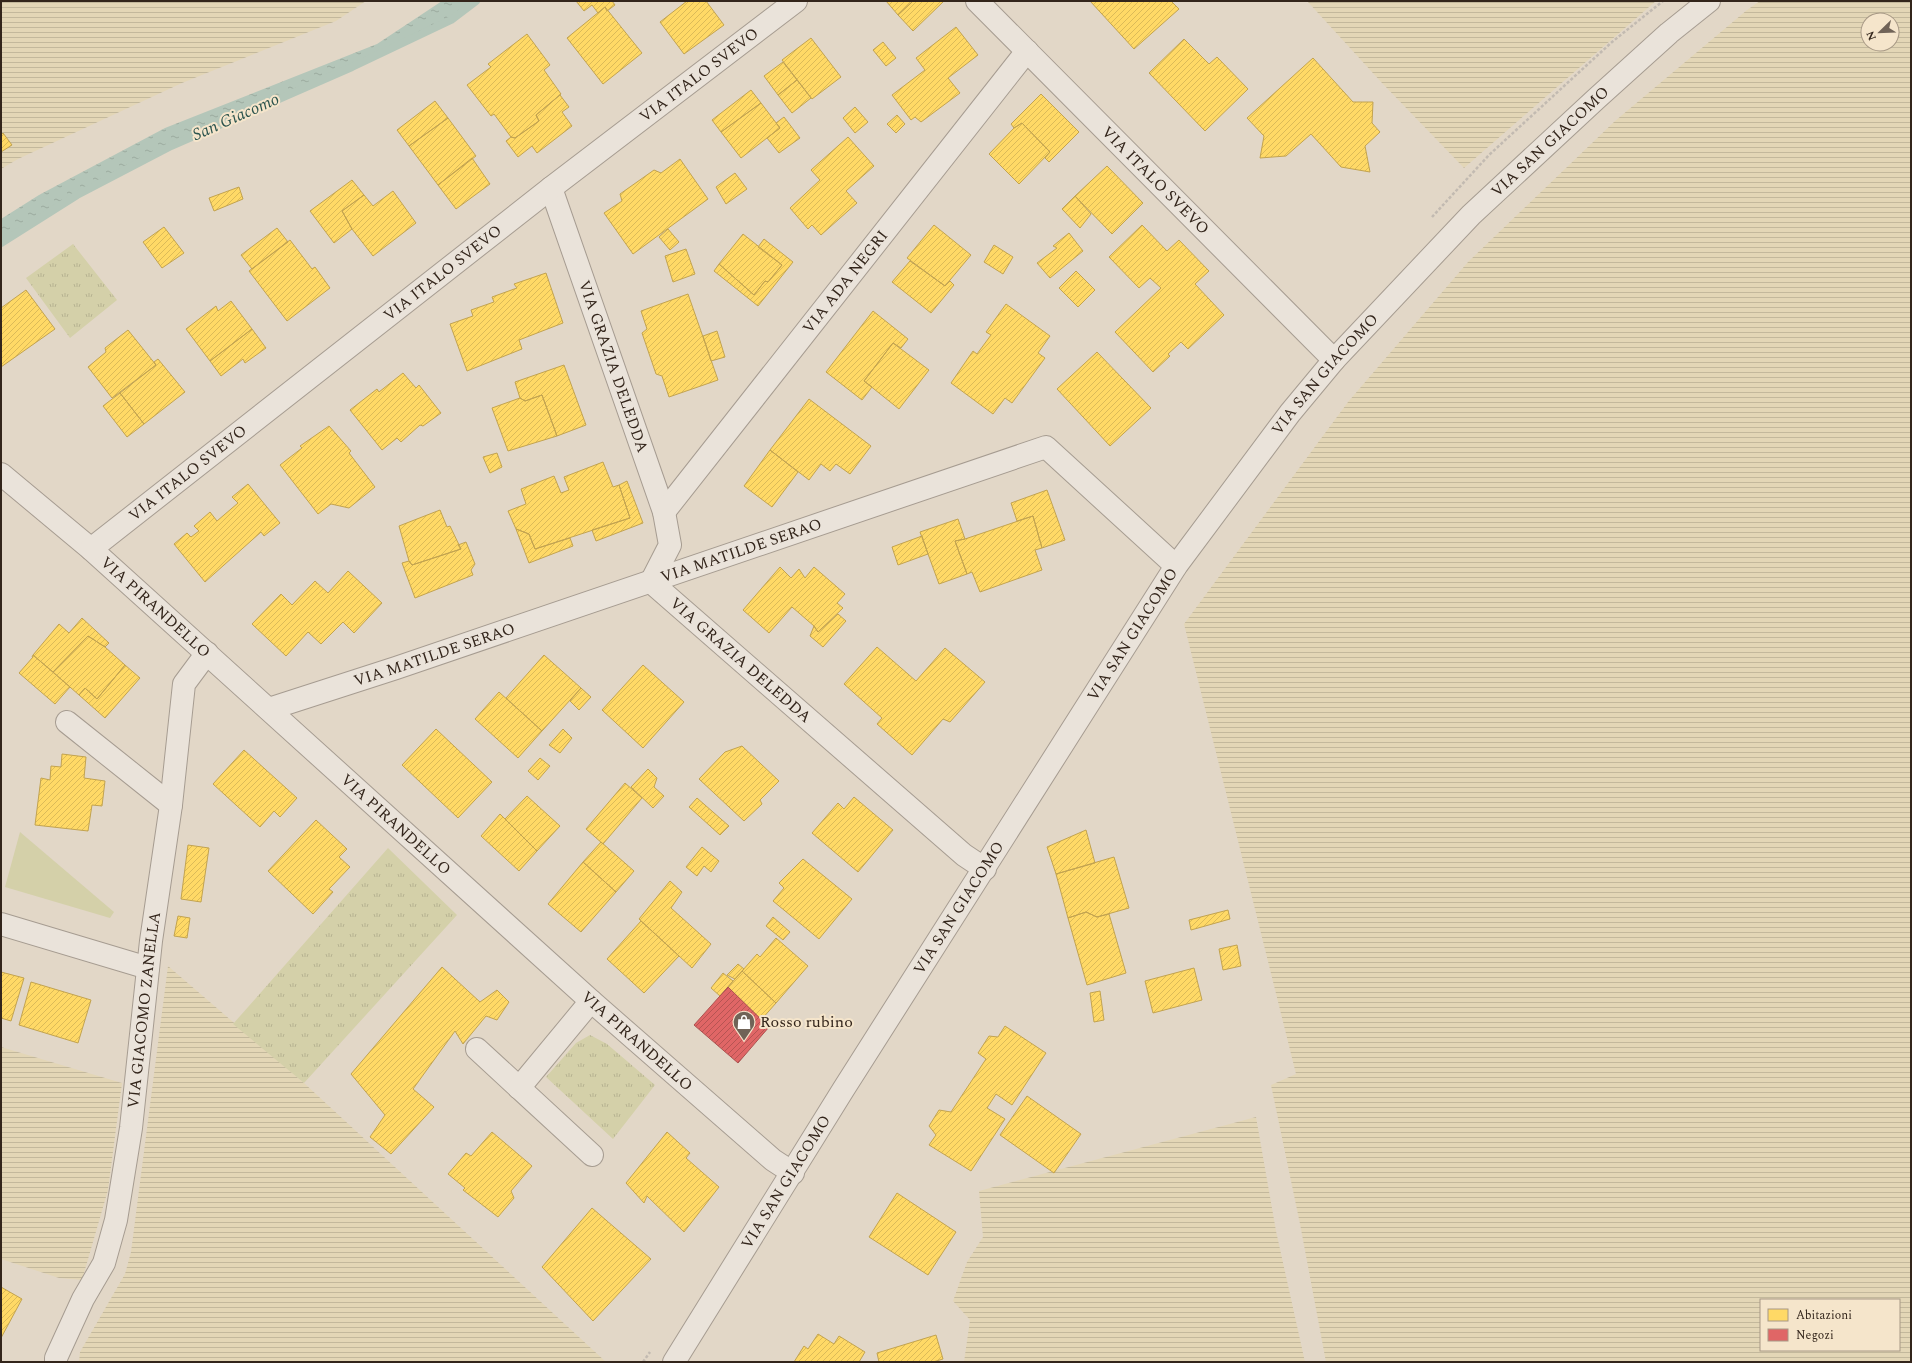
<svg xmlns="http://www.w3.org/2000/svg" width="1912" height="1363" viewBox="0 0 1912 1363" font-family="Spectral,serif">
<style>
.farmland{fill:url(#farmland-rules);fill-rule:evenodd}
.grass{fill:url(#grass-tufts)}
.green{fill:#d4d0a9}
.water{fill:url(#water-ripples)}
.homes{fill:url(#homes-hatch);stroke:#c2a350}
.shops{fill:url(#shops-hatch);stroke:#ac5250}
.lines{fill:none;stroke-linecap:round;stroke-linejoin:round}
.stream{stroke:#b4c6b9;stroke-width:8}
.minor-casing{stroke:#a69c91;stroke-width:24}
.path{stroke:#c2bab1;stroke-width:2.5;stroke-dasharray:3 2;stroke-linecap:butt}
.minor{stroke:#eae3da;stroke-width:22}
.labels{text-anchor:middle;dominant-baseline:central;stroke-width:4;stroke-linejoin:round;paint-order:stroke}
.street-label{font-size:16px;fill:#33251b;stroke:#f5e5cb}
.poi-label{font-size:16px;fill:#33251b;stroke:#f5e5cb;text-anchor:start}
.water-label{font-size:17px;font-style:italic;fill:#2a534d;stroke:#f5e5cb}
</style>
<defs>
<pattern id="farmland-rules" width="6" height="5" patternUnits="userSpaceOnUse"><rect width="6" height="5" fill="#e3d6b6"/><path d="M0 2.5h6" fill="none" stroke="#c3b89c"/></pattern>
<pattern id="grass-tufts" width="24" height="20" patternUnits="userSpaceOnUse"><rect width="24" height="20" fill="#d4d0a9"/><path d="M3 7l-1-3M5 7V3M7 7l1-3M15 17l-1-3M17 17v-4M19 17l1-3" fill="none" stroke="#b6b291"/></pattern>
<pattern id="water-ripples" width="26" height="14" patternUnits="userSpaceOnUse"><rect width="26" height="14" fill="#b4c6b9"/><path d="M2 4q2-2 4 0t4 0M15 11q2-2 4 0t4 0" fill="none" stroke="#9baa9e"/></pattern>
<pattern id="homes-hatch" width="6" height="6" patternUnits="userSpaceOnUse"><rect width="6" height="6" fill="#ffd966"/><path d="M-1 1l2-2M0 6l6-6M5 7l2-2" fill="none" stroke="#dbba58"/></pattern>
<pattern id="shops-hatch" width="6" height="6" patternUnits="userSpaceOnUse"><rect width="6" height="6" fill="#e06666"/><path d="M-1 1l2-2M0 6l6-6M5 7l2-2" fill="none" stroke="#b65453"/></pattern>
</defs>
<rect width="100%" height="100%" fill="#e2d7c7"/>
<!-- farmland -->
<path class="farmland" d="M1,1H366L336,21L182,83L18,159L1,169Z
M1307,1H1656L1464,168L1382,83Z
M1760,1H1911V1362H1326L1300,1224L1271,1085L1296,1074L1184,624L1348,402L1468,262L1615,121L1747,10ZM1868,20H1892V44H1868ZM1761,1300H1899V1350H1761Z
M168,966L304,1083L606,1362H79L80,1352L125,1274L131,1252Z
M1,1047L122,1083L108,1190L82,1280L59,1278L1,1259Z
M1256,1117L1276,1231L1305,1362H964L970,1320L953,1301L967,1262L983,1237L979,1191Z"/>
<!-- grass -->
<path class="grass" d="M73,244L117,300L70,338L26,278Z
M388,848L457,915L304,1083L233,1024Z
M590,1035L607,1044L655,1085L613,1139L546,1077L576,1043Z"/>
<!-- green -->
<path class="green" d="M20,832L114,912L110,918L5,887Z"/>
<!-- water -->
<path class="water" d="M442,1H474L451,20L352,67L171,146L77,195L1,243V219L39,195L165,128L377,44Z"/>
<!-- homes -->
<path class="homes" d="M576,1H612L615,5L607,11L605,7L598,13L592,5L584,11Z
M687,1H706L724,25L684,54L660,22Z
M886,1H913L898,15Z
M913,1H944L913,31L898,15Z
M1090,1H1171L1179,9L1134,49Z
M605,7L642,53L603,84L567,38Z
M956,27L978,55L948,78L960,93L921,122L915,117L911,120L892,95L925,70L916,58Z
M527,34L550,65L544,70L561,94L536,115L539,121L515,138L511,137L494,114L491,116L467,85L491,67L488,64Z
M811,38L841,77L812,99L782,60Z
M1184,39L1209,64L1217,57L1248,89L1205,131L1149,73Z
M883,42L896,58L886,66L873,50Z
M1313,58L1353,102H1373L1372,123L1380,132L1365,146L1370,172L1341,167L1311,134L1286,156L1260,158L1264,136L1247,118Z
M783,62L797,80L778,95L764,76Z
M797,80L811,98L792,113L778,95Z
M751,90L761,103L721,132L712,120Z
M1041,94L1079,132L1049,162L1045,158L1050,152L1022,123L1014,128L1011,124Z
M560,95L569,107L562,112L572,126L537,153L532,146L518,157L506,141L511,137L515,138L539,121L536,115Z
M435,101L448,118L409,146L397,130Z
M761,103L780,128L741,158L721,132Z
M855,107L868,122L855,133L843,118Z
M897,115L905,124L896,133L887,124Z
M784,117L800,138L779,153L767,138L780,128L776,123Z
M448,118L476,156L438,185L409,146Z
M1022,123L1050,152L1019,184L989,154L1014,128Z
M3,133L12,145L1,152V135Z
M848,137L874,166L846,191L857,203L821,235L812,225L808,229L790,208L820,180L811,170Z
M472,158L490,184L456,209L438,185Z
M680,159L708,199L633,254L604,213L622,201L620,194L654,170L661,173Z
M1107,166L1143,203L1112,234L1075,196Z
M735,173L747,189L726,204L716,187Z
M352,180L364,195L342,211L352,229L334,243L310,211Z
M239,187L243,199L214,211L209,198Z
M393,191L416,223L373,256L352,229L342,211L364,195L373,206Z
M1075,196L1091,214L1080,228L1062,209Z
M934,225L971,255L945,286L907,258Z
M1142,225L1167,251L1179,240L1209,271L1195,284L1224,315L1188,349L1181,342L1168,354L1170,356L1153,372L1115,332L1161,288L1150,278L1139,288L1109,257Z
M164,227L184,253L162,268L143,242Z
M277,228L288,242L252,269L241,255Z
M668,229L679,242L670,250L659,237Z
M1069,233L1083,251L1050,278L1037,263L1057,248L1053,246Z
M743,234L782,265L768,282L765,281L754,295L719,264Z
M764,239L793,262L758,306L714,271L719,264L754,295L765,281L768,282L782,265L758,247Z
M290,240L312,269L315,267L330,288L287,321L249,271Z
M994,245L1013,257L1003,274L984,262Z
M686,249L695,274L673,282L665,256Z
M910,261L945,286L950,281L954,285L931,313L892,282Z
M1076,271L1095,290L1078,307L1059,288Z
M546,273L563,323L519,340L522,349L467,371L450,324L473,316L471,310L494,302L492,297L517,288L514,284Z
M26,290L55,329L1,367V308Z
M688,294L718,380L669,397L662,376L656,374L642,333L647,329L641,311Z
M231,301L252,329L210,361L186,329L216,306L218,311Z
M1006,304L1050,336L1038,353L1045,358L1012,403L1005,398L993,414L951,383L973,351L977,354L991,335L986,332Z
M873,311L908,339L901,348L893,343L864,381L872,387L862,400L826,372Z
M252,329L266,348L245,363L243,359L221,376L210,361Z
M128,330L156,365L112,398L88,367L106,352L105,348Z
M717,331L725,357L711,361L703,336Z
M893,343L929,370L899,409L864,381Z
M1097,352L1151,408L1110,446L1057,389Z
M158,359L185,392L144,424L120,393L156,365L154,362Z
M564,365L586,425L557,436L542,395L525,401L520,398L515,382Z
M403,373L416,388L419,385L441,413L423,426L420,425L401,442L397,438L382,450L350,410L377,389L379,392Z
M120,393L144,424L127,437L103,406Z
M542,395L557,436L508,451L492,408L520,398L525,401Z
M809,399L871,446L850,474L836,464L830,471L821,464L809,480L770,450Z
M329,426L351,451L349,453L375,487L349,508L331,504L318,514L280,465L302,448L300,446Z
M770,450L798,472L772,507L744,486Z
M497,453L502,467L490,473L483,457Z
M603,462L613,487L619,485L630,518L535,549L529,534L516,529L508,511L526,504L521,489L554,476L561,493L569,490L564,477Z
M627,481L643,523L596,541L592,530L630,518L619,485Z
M248,484L280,523L264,536L261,532L205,582L174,544L187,533L191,537L199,531L194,526L210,512L217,521L238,503L232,497Z
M1047,490L1065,540L1042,548L1033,516L1017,521L1011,503Z
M440,510L447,527L450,526L461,549L412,565L409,561L399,526Z
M1033,516L1042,548L1035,550L1042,570L980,592L972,572L967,574L955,541L965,539Z
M958,519L965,539L955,541L967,574L939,584L920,532Z
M516,529L529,534L535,549L570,538L573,546L529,563Z
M922,536L928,554L898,565L892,547Z
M466,542L475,564L471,570L473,575L415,598L402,563L409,561L412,565L461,549L458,545Z
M780,567L791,578L799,569L805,578L814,567L845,594L837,603L843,608L818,632L814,626L792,607L769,633L743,610Z
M348,571L382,603L354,633L343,622L321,644L308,632L286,656L252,624L281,594L292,605L315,581L328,593Z
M838,614L846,621L823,647L810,636L814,626L818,632Z
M82,618L109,643L105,647L88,636L53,672L33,655L59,624L69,633Z
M88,636L105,647L125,665L97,699L85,688L79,695L53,672Z
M877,647L916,681L945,648L985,682L950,722L943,719L912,755L877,724L882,718L844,684Z
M33,655L70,687L55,704L19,673L33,657H32Z
M544,655L581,688L542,731L506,698Z
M125,665L140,678L105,718L79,695L85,688L97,699Z
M643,665L684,702L643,748L602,710Z
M581,688L591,697L579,710L570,701Z
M499,692L542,731L518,758L475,719Z
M436,729L492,782L458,818L402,765Z
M563,729L572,738L560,753L549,745Z
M742,746L779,781L760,800L762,804L744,821L699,779L725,752Z
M244,750L297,798L280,817L274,811L260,827L213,784Z
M62,754L86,757L84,778L105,781L102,806L92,805L88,831L35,825L41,778L50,780L51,766L61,767Z
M540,758L550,766L538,780L528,771Z
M648,769L657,778L654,787L664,796L653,808L631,787Z
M625,783L642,798L603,844L586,829Z
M527,796L560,826L537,851L505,819Z
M854,797L893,830L858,872L812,833L838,803L844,809Z
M697,798L729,826L720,835L689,807Z
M500,814L537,851L519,871L481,836Z
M316,820L347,849L339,857L350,867L329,889L333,892L313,914L268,871Z
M1086,830L1095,863L1056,874L1047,847Z
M601,842L634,871L616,892L583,862Z
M188,845L209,848L201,902L181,899Z
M702,847L719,861L711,872L704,866L697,876L686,867Z
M1114,857L1129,908L1097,917L1086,912L1068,918L1056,874Z
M803,859L852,899L819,939L773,901L784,888L779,883Z
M583,862L616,892L581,932L548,904Z
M670,881L682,892L671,908L711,944L692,968L639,919Z
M1228,910L1230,919L1191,930L1189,920Z
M1086,912L1097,917L1109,914L1126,973L1087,985L1068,918Z
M178,916L190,918L187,938L174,936Z
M773,917L790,932L783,940L766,926Z
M641,921L679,956L644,993L607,959Z
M776,938L808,966L776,1003L742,971L757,954L760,957Z
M1237,945L1241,966L1223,970L1219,949Z
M738,964L744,969L735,979L727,975Z
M442,967L480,1002L497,990L509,1002L497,1020L486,1016L463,1044L455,1031L413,1089L434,1107L391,1154L370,1137L385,1115L351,1074Z
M1194,968L1202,1000L1153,1013L1145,981Z
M742,971L776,1003L761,1020L728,987Z
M1,972L24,978L11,1021L1,1018Z
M723,973L733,981L720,996L711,988Z
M31,982L91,1000L78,1043L19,1025Z
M1100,991L1104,1020L1094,1022L1090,993Z
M1005,1026L1046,1053L1012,1105L996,1094L987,1108L1005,1119L971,1171L929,1145L936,1135L929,1126L939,1110L951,1112L986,1059L978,1053L989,1036L998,1037Z
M1027,1096L1081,1134L1054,1173L1000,1135Z
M492,1132L532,1166L511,1191L514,1198L498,1217L463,1190L465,1188L448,1174L466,1153L471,1156Z
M667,1132L690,1153L686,1158L719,1187L684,1232L647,1196L644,1203L626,1183Z
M897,1193L956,1232L928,1275L869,1237Z
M592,1208L651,1259L593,1321L542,1267Z
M1,1287L22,1299L1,1338Z
M818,1334L834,1344L839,1336L865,1352L859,1362H794L804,1346L808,1349Z
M936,1335L943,1359L933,1362H879L877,1353Z"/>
<!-- shops -->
<path class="shops" d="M728,987L769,1027L738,1063L694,1025Z"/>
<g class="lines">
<!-- stream -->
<path class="stream" d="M1,243L77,195L171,146L352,67L451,20L476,1"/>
<!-- minor casing -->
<g class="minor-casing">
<g id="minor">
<path id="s1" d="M977,1L1334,360"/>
<path id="s2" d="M551,188L664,512L670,545L651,582L964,855L985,869"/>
<path id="s3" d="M1,474L91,549L591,1001L773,1160L793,1173"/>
<path id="s4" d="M664,512L1027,51"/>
<path id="s5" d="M91,549L551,188L796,1"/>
<path id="s6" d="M269,709L396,668L1046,447L1176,566"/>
<path d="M67,722L171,805"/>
<path d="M1,924L148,968"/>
<path d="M477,1049L592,1155"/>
<path d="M519,1088L591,1001"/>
<path id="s7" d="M56,1362V1358L83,1299L104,1263L116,1220L131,1128L151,941L171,805L184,684L207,653"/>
<path id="s8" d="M674,1362L843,1090L1176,566L1290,413L1334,360L1471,215L1596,99L1669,33L1709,1"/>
</g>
</g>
<!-- path -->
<path class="path" d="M1432,217L1489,155L1612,42L1663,1
M643,1362L650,1352"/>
<!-- minor -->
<use href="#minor" class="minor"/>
</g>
<!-- icons -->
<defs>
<g id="shop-pin" transform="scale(1.15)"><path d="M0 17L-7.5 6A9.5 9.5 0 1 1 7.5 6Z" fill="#706357" stroke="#f5e5cb"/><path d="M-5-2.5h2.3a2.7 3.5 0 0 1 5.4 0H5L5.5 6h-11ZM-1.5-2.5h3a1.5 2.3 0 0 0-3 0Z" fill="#fff"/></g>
</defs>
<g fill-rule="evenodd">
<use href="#shop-pin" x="744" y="1022"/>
</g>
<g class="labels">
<!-- street labels -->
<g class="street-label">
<text stroke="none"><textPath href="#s5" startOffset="771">VIA ITALO SVEVO</textPath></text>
<text stroke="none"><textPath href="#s8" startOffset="1508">VIA SAN GIACOMO</textPath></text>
<text stroke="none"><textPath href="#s1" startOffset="253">VIA ITALO SVEVO</textPath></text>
<text stroke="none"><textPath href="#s5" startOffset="447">VIA ITALO SVEVO</textPath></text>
<text stroke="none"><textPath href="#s4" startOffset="293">VIA ADA NEGRI</textPath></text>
<text stroke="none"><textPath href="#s2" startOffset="189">VIA GRAZIA DELEDDA</textPath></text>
<text stroke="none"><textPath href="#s8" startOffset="1184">VIA SAN GIACOMO</textPath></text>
<text stroke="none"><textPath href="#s5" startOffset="123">VIA ITALO SVEVO</textPath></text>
<text stroke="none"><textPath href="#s6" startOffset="498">VIA MATILDE SERAO</textPath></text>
<text stroke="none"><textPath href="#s3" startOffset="204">VIA PIRANDELLO</textPath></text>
<text stroke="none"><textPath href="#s8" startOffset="860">VIA SAN GIACOMO</textPath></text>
<text stroke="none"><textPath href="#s6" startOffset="174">VIA MATILDE SERAO</textPath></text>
<text stroke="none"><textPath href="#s2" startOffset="537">VIA GRAZIA DELEDDA</textPath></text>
<text stroke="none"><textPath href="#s3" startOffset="528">VIA PIRANDELLO</textPath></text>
<text stroke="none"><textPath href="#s8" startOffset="536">VIA SAN GIACOMO</textPath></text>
<text stroke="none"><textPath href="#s7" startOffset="367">VIA GIACOMO ZANELLA</textPath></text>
<text stroke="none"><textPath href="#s3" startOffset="852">VIA PIRANDELLO</textPath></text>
<text stroke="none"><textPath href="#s8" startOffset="212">VIA SAN GIACOMO</textPath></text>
</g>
<!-- poi labels -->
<g class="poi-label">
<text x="760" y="1022">Rosso rubino</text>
</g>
<!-- water labels -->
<g class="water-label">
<text transform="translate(236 117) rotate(-24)">San Giacomo</text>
</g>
</g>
<!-- border -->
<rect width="1912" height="1363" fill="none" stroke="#33251b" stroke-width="4"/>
<!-- legend -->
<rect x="1760" y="1299" width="140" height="52" fill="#f5e5cb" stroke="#a79885"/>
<rect x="1768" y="1309" width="20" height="12" fill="#ffd966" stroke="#a79885"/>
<text x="1796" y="1319" font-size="12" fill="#33251b">Abitazioni</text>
<rect x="1768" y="1329" width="20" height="12" fill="#e06666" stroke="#a79885"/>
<text x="1796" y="1339" font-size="12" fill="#33251b">Negozi</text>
<!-- north arrow -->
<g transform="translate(1880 32) rotate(247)"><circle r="19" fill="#f5e5cb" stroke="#a79885"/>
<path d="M0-3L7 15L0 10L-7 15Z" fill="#706357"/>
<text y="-6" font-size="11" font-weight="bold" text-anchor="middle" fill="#33251b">N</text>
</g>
</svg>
